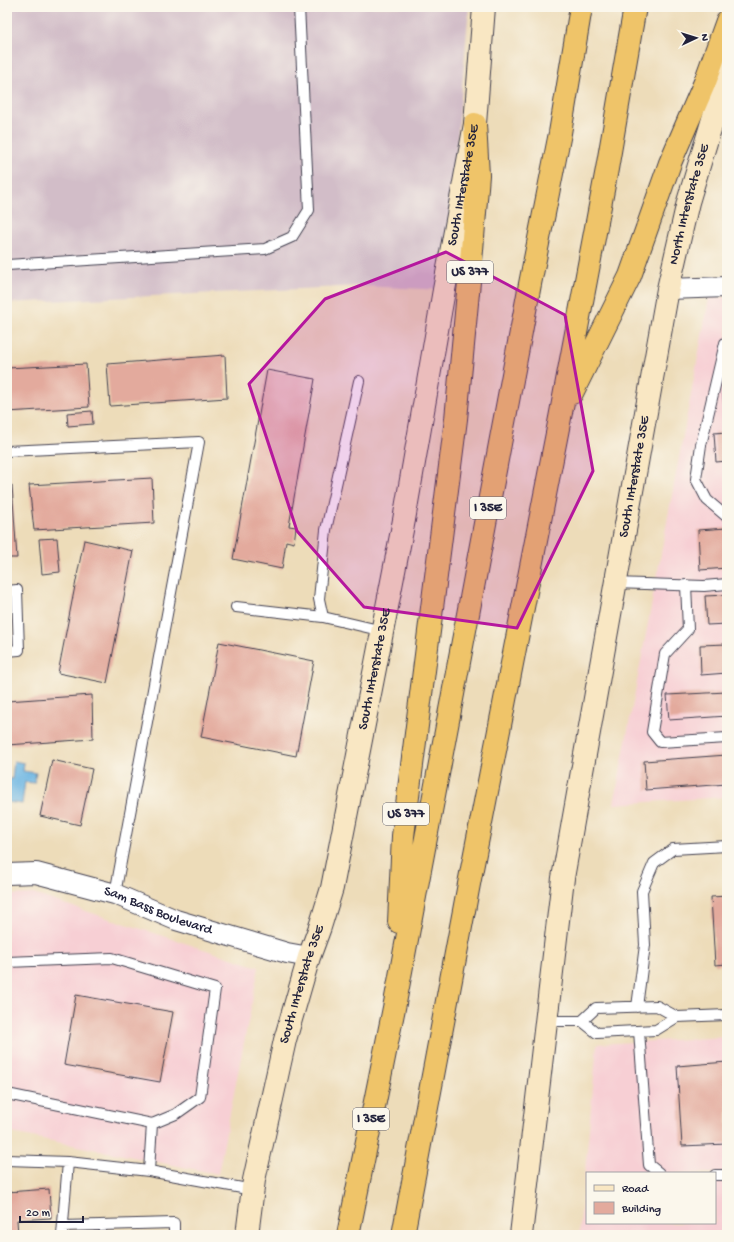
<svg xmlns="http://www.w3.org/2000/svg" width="734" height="1242" viewBox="0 0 734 1242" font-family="'Gochi Hand',sans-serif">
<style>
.built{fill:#f7cfd4;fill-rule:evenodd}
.industrial{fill:#d2bdc8}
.water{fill:#69b4e2;stroke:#466b8e}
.building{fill:#e3aa9d}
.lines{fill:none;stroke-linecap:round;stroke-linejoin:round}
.lane-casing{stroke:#403e4e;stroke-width:12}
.street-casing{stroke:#403e4e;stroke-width:22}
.secondary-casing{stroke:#403e4e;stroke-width:24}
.highway-casing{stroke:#403e4e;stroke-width:24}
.lane{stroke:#fff;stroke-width:10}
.street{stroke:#fff;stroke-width:20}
.secondary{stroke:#f9e7c3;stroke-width:22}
.highway{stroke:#efc469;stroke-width:22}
.marked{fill:#b5179e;fill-opacity:0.2;stroke:#b5179e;stroke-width:3;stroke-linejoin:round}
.labels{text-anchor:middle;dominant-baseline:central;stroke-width:3.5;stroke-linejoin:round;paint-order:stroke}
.shield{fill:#fbf7ec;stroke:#636270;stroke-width:1}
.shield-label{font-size:13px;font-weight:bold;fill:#22223b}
.street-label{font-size:14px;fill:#22223b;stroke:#fbf7ec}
</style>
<rect width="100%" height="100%" fill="#fbf7ec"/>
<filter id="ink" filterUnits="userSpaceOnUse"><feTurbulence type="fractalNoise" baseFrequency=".025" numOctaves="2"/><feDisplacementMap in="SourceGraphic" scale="8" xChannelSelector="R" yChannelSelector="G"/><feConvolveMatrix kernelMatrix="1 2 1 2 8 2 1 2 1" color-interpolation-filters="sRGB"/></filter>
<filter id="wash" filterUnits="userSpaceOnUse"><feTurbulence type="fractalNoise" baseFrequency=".012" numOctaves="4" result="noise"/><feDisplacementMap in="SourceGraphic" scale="16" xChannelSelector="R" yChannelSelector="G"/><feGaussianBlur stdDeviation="0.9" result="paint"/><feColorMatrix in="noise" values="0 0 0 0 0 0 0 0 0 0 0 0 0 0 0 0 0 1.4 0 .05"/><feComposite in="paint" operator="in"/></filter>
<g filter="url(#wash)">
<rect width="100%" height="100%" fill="#eddcb9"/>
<!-- built -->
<path class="built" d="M727,297V797L614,804L709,298Z
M33,894L259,967L218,1174L7,1132V895Z
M727,1037V1235H579L597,1044ZM587,1173H715V1223H587Z"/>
<!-- industrial -->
<path class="industrial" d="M7,7H469L444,290L361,286L7,303Z"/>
<!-- water -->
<path class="water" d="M14,761L24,763L23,771L36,773L34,783L25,782L22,804L7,802V779H12Z"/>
<g id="blocks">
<!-- building -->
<path class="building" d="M225,355L227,398L110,406L107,364Z
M86,364L89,407L7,412V368Z
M267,370L315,379L289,526L296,527L294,543L286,541L282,569L233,559Z
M727,393V413L724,414L723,394Z
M92,411L93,424L68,426L67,413Z
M727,432V461L716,462L714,433Z
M152,478L154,523L34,530L29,485Z
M12,485L17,558H7V486Z
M727,528V568L700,570L698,530Z
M57,538L60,572L42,574L39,539Z
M84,540L133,551L107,683L58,673Z
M727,595V624L707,625L705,596Z
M219,642L314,661L296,756L201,737Z
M727,644V673L701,675L700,645Z
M727,692V716L669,720L667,695Z
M92,695L93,739L7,745V701Z
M727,755V784L646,790L644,761Z
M52,760L92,769L80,825L40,816Z
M727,896V964L715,965L711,897Z
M76,995L173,1012L160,1082L64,1065Z
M727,1062V1144L682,1146L677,1066Z
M49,1189L51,1218L17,1220L18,1235H7V1192Z"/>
</g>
</g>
<g filter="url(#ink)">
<use href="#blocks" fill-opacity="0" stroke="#403e4e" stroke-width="1"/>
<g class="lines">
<!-- lane casing -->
<g class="lane-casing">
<path id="lane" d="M7,265L265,249L292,237L309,210L299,7
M727,341L725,343L701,445L696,479L707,500L727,517
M359,381L326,530L319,599L323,617L383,631
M7,451L199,442L115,894
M615,583L704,586L727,584
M686,585L688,629L665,654L652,732L660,742L727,738
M7,591L17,590L19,650L7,651
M236,607L323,617
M7,962L112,958L215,989L200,1097L176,1114L152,1124
M637,1007L645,945L642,891L654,863L673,849L727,846
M547,1021H582L597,1033L656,1030L677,1017L727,1015
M582,1021L596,1008L657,1006L677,1017
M639,1031L649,1165L659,1173
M7,1094L152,1124L149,1171L253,1190
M7,1160L68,1162L149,1171
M715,1175H727
M63,1226L174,1223V1235
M62,1235L68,1162"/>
</g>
<!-- street casing -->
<g class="street-casing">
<g id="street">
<path d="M668,289L727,287"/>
<path id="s1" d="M7,874L36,873L115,894L176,920L287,953L309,957"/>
</g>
</g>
<!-- secondary casing -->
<g class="secondary-casing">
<g id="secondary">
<path id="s2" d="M247,1235L254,1180L285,1040L309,957L320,927L332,888L404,520L444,290L475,124L484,7"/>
<path id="s3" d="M521,1235L563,878L668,289L688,202L716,109L727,49"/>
</g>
</g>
<!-- highway casing -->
<g class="highway-casing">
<path id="highway" d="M572,393L630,276L670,163L705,82L727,21
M399,922L403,836L456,419L472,250L478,175L475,124
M348,1235L395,1003L530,284L560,133L581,7
M403,1235L469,884L560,418L607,169L635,7"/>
</g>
<!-- lane -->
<use href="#lane" class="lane"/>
<!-- street -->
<use href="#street" class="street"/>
<!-- secondary -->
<use href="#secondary" class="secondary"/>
<!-- highway -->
<use href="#highway" class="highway"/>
</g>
</g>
<!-- marked area -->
<path class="marked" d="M446,252L565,315L593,471L517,628L364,607L297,531L249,384L325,299Z"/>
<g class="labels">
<!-- shield labels -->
<g class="shield">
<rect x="447" y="261" width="46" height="22" rx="3"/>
<rect x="470" y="497" width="36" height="22" rx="3"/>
<rect x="383" y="803" width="46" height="22" rx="3"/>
<rect x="353" y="1108" width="36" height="22" rx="3"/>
</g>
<g class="shield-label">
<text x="470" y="272">US 377</text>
<text x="488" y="508">I 35E</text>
<text x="406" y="814">US 377</text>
<text x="371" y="1119">I 35E</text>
</g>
<!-- street labels -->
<g class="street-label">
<text stroke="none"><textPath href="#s2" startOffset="1073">South Interstate 35E</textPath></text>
<text stroke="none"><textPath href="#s3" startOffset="1045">North Interstate 35E</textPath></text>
<text stroke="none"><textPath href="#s3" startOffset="767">South Interstate 35E</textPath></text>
<text stroke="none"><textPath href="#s2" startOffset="581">South Interstate 35E</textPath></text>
<text stroke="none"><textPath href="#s1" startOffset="157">Sam Bass Boulevard</textPath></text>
<text stroke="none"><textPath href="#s2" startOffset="257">South Interstate 35E</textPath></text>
</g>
</g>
<!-- margin -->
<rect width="734" height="1242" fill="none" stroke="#fbf7ec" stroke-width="24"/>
<!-- legend -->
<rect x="586" y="1172" width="130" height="52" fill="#fbf7ec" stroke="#a4a2a5"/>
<rect x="594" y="1185" width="20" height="6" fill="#f9e7c3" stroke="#a4a2a5"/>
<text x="622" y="1192" font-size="12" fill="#22223b">Road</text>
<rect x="594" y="1202" width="20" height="12" fill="#e3aa9d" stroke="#a4a2a5"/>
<text x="622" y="1212" font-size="12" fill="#22223b">Building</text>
<!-- north arrow -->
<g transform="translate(696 38) rotate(86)" stroke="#fbf7ec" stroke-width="3" paint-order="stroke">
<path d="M0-3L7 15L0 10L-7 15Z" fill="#22223b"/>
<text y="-6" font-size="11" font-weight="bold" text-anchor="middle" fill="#22223b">N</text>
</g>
<!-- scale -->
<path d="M20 1216v6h63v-6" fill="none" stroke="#22223b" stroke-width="2"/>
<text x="26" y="1216" font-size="12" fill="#22223b" stroke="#fbf7ec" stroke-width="3" paint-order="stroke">20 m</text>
</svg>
